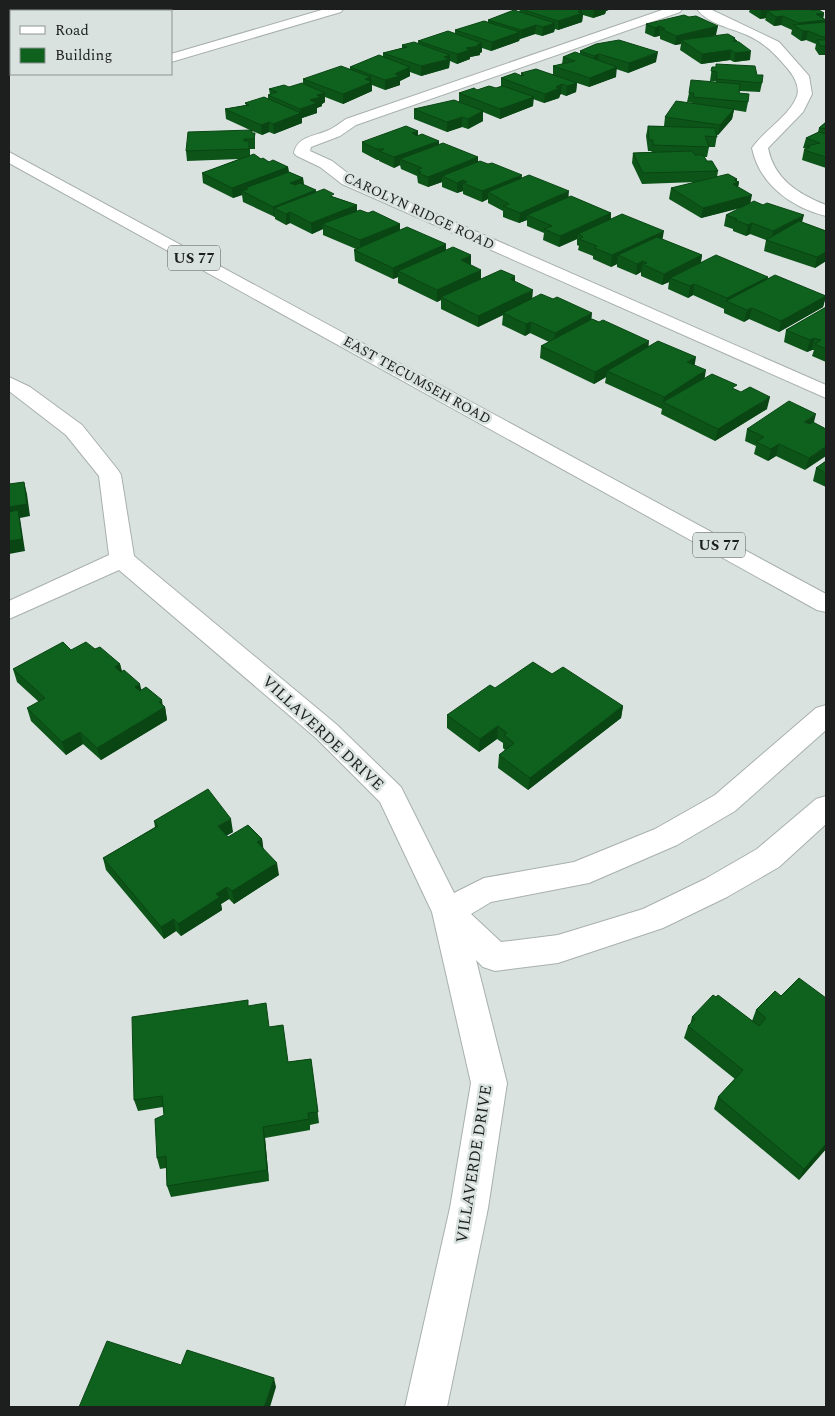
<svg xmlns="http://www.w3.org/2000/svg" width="835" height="1416" viewBox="0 0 835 1416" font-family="Spectral,serif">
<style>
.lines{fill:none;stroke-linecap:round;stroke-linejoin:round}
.minor-casing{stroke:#a8b0ae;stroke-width:2}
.primary-casing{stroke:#a8b0ae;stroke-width:2}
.minor{fill:#fff;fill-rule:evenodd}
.primary{fill:#fff;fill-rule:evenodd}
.wall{fill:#0d5419}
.shaded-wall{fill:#0a4514}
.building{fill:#0f621d;stroke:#0a4514}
.labels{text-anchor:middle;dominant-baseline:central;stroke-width:5;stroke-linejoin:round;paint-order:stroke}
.far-street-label{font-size:14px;fill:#1c1f1e;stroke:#d9e2df}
.shield{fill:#d9e2df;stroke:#555a58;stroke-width:1}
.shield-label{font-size:15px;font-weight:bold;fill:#1c1f1e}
.street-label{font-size:16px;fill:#1c1f1e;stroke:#d9e2df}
</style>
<rect width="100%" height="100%" fill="#d9e2df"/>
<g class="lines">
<!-- minor casing -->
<g class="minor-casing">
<path id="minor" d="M325,9H343L341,12L171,62V54Z
M665,9H682L680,12L356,125L340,136L311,147L310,151L332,161L354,178L826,385V398L342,184L320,167L297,156L294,153C297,136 316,136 329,130C335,127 340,123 346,119Z
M697,9H710L779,42L809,76L812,94L803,112L768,148C774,179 798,194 826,205V216C792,208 759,184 752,148C765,129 789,117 797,96C800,87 794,76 788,69C776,55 765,43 747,35C731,28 708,24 697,9Z
M9,16L11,17V25L9,24Z
M9,377L30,387L82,425L118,470L121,475L134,556L336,724L401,787L454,893L484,878L574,862L655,829L715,795L816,708L826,705V730L735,811L677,845L589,883L491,902L471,914L501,942L558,935L643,909L705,879L757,849L816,799L826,796V824L779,867L727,897L663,928L558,963L495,971L483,967L476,960L507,1083L488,1208L447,1407H405L450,1208L471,1083L432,912L380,802L316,738L119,570L9,619V601L109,555L99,476L66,435L9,391Z"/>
</g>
<!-- primary casing -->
<g class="primary-casing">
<path id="primary" d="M9,152L826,594V612L817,610L9,163Z"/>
</g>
<!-- minor -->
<use href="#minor" class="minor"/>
<!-- primary -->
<use href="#primary" class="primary"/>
</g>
<!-- wall -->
<path class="wall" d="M520,9H611L606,11L605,14L593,18L583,15L582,22L558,30L555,29L554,32L542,36L535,34L520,39L519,41L491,51L482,48V52L480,53V55L470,57V59L457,64L450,61L449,68L421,76L410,72V76L400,81V85L385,90L372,85V91L343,104L325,97V102L322,104V106L317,108V113L302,118V123L274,134L269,132L262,135L252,131V133H255V149H250V156L288,167L289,172L303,178L304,185L316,192L334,197L357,205V211L368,213L400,224V230L446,250L471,265L481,279L515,282L532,299L592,319L649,346L695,366L704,378L736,390L767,409L715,441L661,414L662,409L605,383L606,377L594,384L540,358L541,346L549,342L530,333L525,336L502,325L503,315L478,327L441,309V300L437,302L398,283V277L393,279L355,261L354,250L356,249L323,235V229L312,234L290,223L286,225L275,219V217L243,202L242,195L233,198L203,183L202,173L239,159L187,161L186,151L250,130L226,119L225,109L246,105L245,103L268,99V95H270L269,89L289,87L303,84V79L350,69V67L383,57V53L402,48V45L418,43V41L455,34V30L488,22V20L519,12Z
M750,9H809L811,10L824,13L823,18L826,22V55H819L815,49L816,44L806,40L801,41L791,34L792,30L781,25L774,26L765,20L766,18L760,19L749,12Z
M689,17L716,35L712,36L735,39L750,60L734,62L730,60L701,64L680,50L681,44L675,45L660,39V36H659L654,37L645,33L646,24Z
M580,51L656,62L628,73L616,69V77L589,87L577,83L576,92L566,96L561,94L560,95L559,98L544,103L533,99V106L500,119L483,112V121L468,129L462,127L447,132L414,119V109L459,102V93L477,90L496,88L501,86V78L521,75V73L553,74V66L562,64L563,57L580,54Z
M712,67L757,75L762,83L760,92L740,91L739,93L748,102L746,112L734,110L732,119L718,135H717L715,147H709L707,157H704L707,161L718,171L717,177L739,182L738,187L750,203L826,231V261L815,268L764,251L766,240L750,234L746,236L733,231V229L724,226L726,215L741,208L701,218L669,199L671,188L696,182L642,184L632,163L633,153L652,152L651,151H648L646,136L648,126H664L665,117L692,103H693L687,102L689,93L716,82V81H710Z
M826,122V168L802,160L804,150L806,149L803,148L806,138L818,132L819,128Z
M418,136L439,145L478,157V162L569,197L611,213V220L702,255L701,262L768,277L767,279L826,296L823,307L779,332L749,319L744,322L724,313V309L693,295L688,298L668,289L669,282L662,285L641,276V272L636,275L617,267V264L611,267L593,259V256L578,250L579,246L577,245V239L559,247L543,240L544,233L527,226V220L519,223L503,217V211L488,203V199L482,202L463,194V191L457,193L442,187V182L428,187L418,183L417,176L401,169L400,165L394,168L379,161V160H377L362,152V142Z
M826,307V362L812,356L814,350H812L807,352L784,342L786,330Z
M814,423L826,429L805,470L776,456L768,461L754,454L756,446L745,441L747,429Z
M826,461V487L813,481L816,468Z
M95,649L120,664L122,671L142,690L165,707L167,720L101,760L83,744L66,755L31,721L27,708L39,702L17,682L13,669L71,650Z
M495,688L623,706L621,718L528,790L498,768L499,755L505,750L503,748V743L497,739L479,752L447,728V715Z
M154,821L233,832L227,835L228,837L262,839L263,848L279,875L234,904L229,899L221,904L222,910L181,936L176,931L164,939L106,870L103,858L155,827Z
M781,996L826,998V1149L799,1180L714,1109L718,1097L735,1079L684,1038L688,1026L690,1025L692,1017L716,997L752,1021L756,1010Z
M249,1006L269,1027L288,1062L311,1059L319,1123L310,1125V1130L265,1138L269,1181L171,1197L167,1186L166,1168L160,1169L157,1158L164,1115L163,1107L138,1111L134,1100Z"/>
<!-- shaded-wall -->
<path class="shaded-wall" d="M596,9H611L606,11L605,14L593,18L594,10Z
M772,9H809V13L783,16L781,25L774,26L776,17L767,11L766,18L760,19L761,10Z
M582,11V14L583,13L582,22L558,30V21Z
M824,13L823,20H826L824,29L797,28L798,23L816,14Z
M555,23L554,32L542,36L543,27Z
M536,25L535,34L520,39L521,30Z
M660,26L659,36L654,37L655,28Z
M718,26L716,35L685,43L681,40V44L675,45L676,36Z
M803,31H808L806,40L801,41Z
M520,32L519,41L491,51L492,42Z
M733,38H735L734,41H737L736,50L731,51L730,60L701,64L702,54Z
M482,43V52L480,53V55L470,57V59L457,64V54L466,48Z
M751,51L750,60L734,62L735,53Z
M658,52L656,62L628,73L629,63Z
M599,54L598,63L593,65L594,56Z
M450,55L449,68L421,76V66Z
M410,67V76L400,81V85L385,90V80L395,74Z
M617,67L616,77L589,87L590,78Z
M371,77L372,91L343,104V94L365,79Z
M577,83L576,92L566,96L567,86Z
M562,84L561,94L560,95L559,98L544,103L545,94L556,87Z
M325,93V102L322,104V106L317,108V113L302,118V123L274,134L273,124L301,113L300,109L310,100L317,95Z
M534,97L533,106L500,119V109Z
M734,109L732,119L718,135L720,125Z
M483,111V121L468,129V119Z
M462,117V127L447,132V122Z
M269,122V132L262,135L261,125Z
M418,131V141L412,133Z
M439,141V151L400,159V165L394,168V157Z
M478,157V168L442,176V182L428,187V177Z
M288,167L289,177L245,188L246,193L242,191V195L233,198L232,188Z
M522,175L521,185L488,192V199L482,202V191Z
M303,178L304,188L290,183Z
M737,179V183L739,182L737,193L731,194L734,180Z
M463,180V191L457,193V183Z
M316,190L317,201L274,208L275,217H274L273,207Z
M569,191L568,202L527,215V220L519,223L520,213Z
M752,195L750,205L701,218L703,208Z
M357,205V216L322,224L323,229L312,234L311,223Z
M290,212V223L286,225V214Z
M611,213L610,223L578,234L577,239L559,247L560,236Z
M804,215L801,226L771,242L773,231Z
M752,223L750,234L746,236L748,225Z
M400,224V235L360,251V240Z
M664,231L662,242L618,255L617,264L611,267L612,255Z
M446,244V255L398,271V277L393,279V268Z
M826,252V261L815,268L817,257Z
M471,255V266L461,260Z
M702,255L700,266L670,278L669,282L662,285L664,274Z
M643,261L641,272L636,275L637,264Z
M481,270V281L441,297V300L437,302V290Z
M515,276V288L510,279Z
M768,277L765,288L726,301L727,298Z
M694,284L693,295L688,298L690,286Z
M533,290L532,301L503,313V315L478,327V316Z
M826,296L823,307L779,332L781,321Z
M752,308L749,319L744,322L747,310Z
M592,313L591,325L554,345L555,333Z
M531,322L530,333L525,336L526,324Z
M814,338L812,350L807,352L810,340Z
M649,341L648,353L607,371L606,377L594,384L595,372Z
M696,357L694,369L687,362Z
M706,370L704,382L663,402L662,409L664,397Z
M770,397L767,409L715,441L718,429Z
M816,414L813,426L804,422Z
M779,444L776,456L768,461L771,449Z
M826,446V456L805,470L809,458Z
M24,482L27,494L30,516L20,518L25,551L9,554V507Z
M120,664L123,677L115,667Z
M140,684L143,697L135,687Z
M162,700L163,708L165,707L167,720L101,760L97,748Z
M623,706L621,718L528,790L530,778Z
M498,726L497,739L479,752L480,739Z
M80,732L83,744L66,755L62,742Z
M231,819L233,832L221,839L218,826Z
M262,839L264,852L257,842Z
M277,863L279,875L234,904L232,891Z
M227,887L229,899L221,904L222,910L181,936L178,924L216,894Z
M174,919L176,931L164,939L161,927Z
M263,1127L265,1138L269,1181L267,1170Z
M826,1144V1149L799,1180L804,1169Z
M274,1378L276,1387L270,1407H264Z"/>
<!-- building -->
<path class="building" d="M521,9H576L582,11L578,12L583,13L558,21Z
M759,9H772L761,10Z
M790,9H808L811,10H819L824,13L816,14L826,20L798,23L783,16L776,17L767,11Z
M514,10L555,23L543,27L536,25L521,30L488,20Z
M684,15L689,17L696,16L718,26L676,36L661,29H665L660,26L655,28L646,24Z
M484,21L520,32L492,42L455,30Z
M826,22V37H823L808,31H803L793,25Z
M448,31L482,43L477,45L480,46L466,48L470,50L457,54L418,41Z
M728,34L735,38H733L737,41H733L739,42L751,51L735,53L731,50L702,54L681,40Z
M619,40L658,52L629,63L599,54L594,56L580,51L596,44Z
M817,40H826V46H821Z
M414,42L450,55L444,57L450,59L421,66L383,53L407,47L402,45Z
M575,52L617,67L590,78L553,66L575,61L563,57Z
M379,55L410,67L395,74L400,76L385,80L350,67Z
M716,64L755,66L757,75H763L762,83L716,79L717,72L711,71L712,67H716Z
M341,66L371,77L365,79L372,82L343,94L303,79Z
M536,69L577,83L567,86L562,84L556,87L560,88L545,94L501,78L515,73L522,76L524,75L521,73Z
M691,80L740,84L739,93L749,94L748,102L693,97L694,93H689Z
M302,83L325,93L317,95L321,97L310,100L317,103L300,109L268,95L277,92L269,89L284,85L289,87Z
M489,86L496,88L503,86L534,97L500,109L459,93L474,88L477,90Z
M264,97L301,113L273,124L269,122L261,125L225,109L249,105L245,103Z
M454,100L483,111L468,119L462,117L447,122L414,109Z
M676,101L734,109L720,125L665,117Z
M826,122V129L819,128Z
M406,126L418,131L412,133L417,136L422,134L439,141L394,157L379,151L384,149H376L362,142Z
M648,126L715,128L717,137L705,136L709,147L653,145V140H649Z
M252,130V133H255L254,139H244V141H249V149L186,151L188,132Z
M819,132L826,134V157L804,150L810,147L807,146L820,143L806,138Z
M443,143L478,157L428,177L418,173L421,172L417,170L422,168L400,159Z
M692,151L695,155H703L707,161H712L718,171L643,173L633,153Z
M254,154L261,159L263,158L269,162L273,160L288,167L232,188L202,173Z
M480,161L488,164L492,163L522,175L482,191L463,183L467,182L463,180L457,183L442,176Z
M289,172L303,178L290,183L295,185L300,183L316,190L273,207L242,191L248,189L245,188Z
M728,174L737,179L734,180L739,182L733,184L752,195L703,208L671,188Z
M529,175L569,191L520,213L503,206L509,204L488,192Z
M324,189L334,194L330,196L357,205L311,223L290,212L286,214L274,208Z
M571,196L611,213L560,236L544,229L552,226L527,215Z
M754,201L763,205L767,203L804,215L773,231L752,223L748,225L735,220L737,219L726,215Z
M360,210L368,213L373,211L400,224L360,240L322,224Z
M622,214L664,231L612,255L594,248L597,246L579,239L583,237L578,234Z
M799,221L826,231V252L817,257L766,240Z
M407,227L446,244L393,268L354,250Z
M657,237L702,255L664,274L642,264L647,263L643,261L637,264L618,255Z
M453,247L471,255L461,260L481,270L437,290L398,271Z
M716,255L768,277L727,298L694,284L690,286L670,278Z
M501,270L515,276L510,279L533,290L478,316L441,297Z
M775,275L826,296L781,321L752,308L747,310L726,301Z
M541,294L553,299L557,297L592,313L555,333L531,322L526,324L503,313Z
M826,307V349L815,344L821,340L814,338L810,340L786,330Z
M592,319L599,322L603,320L649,341L595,372L541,346Z
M658,341L696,357L687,362L706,370L664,397L607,371Z
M712,374L737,385L732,388L741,392L750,387L770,397L718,429L663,402Z
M789,401L816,414L804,422L810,424L813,422L826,429V446L809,458L779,444L771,449L756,442L764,437L747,429Z
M826,461V473L816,468Z
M24,482L27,504L9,507V484Z
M18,510L22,539L9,541V512Z
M63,642L71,650L86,642L95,649L100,647L120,664L115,667L121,672L124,670L140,684L135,687L140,691L146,687L162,700L159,702L165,707L97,748L80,732L62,742L27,708L45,698L13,669Z
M533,662L552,674L563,667L623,706L530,778L499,755L514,743L504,735L507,733L498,726L480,739L447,715L490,685L495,688Z
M208,789L231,819L218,826L228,837L248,825L262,839L257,842L277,863L232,891L227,887L216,894L220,897L178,924L174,919L161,927L103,858L158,826L154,821Z
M799,978L826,998V1144L804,1169L718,1097L743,1070L688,1026L695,1019L692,1017L713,995L716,997L718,995L759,1026L766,1018L756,1010L775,991L781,996Z
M248,1000V1006L266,1003L269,1027L283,1025L288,1062L311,1059L318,1112L308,1113L309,1119L263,1127L267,1170L167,1186L166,1156L157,1158L155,1119L164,1115L162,1096L134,1100L132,1017Z
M107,1341L181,1365L187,1350L274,1378L264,1407H79Z"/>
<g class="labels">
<!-- far-street labels -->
<g class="far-street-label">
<text transform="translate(419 211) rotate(25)">CAROLYN RIDGE ROAD</text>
<text transform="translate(417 380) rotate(29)">EAST TECUMSEH ROAD</text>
</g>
<!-- shield labels -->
<g class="shield">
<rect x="168" y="245.5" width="52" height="25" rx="4"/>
<rect x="693" y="532.5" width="52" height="25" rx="4"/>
</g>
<g class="shield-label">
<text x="194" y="258">US 77</text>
<text x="719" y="545">US 77</text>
</g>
<!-- street labels -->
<g class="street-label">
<text transform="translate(323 733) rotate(43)">VILLAVERDE DRIVE</text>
<text transform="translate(474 1164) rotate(-81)">VILLAVERDE DRIVE</text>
</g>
</g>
<!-- border -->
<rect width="835" height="1416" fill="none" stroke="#1c1f1e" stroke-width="20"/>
<!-- legend -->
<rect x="10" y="10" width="162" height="65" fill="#d9e2df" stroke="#8d9492"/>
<rect x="20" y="26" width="25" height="8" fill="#ffffff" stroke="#8d9492"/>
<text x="55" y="35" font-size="15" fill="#1c1f1e">Road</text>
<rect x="20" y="48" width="25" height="15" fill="#0f621d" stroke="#8d9492"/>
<text x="55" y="60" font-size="15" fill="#1c1f1e">Building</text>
</svg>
